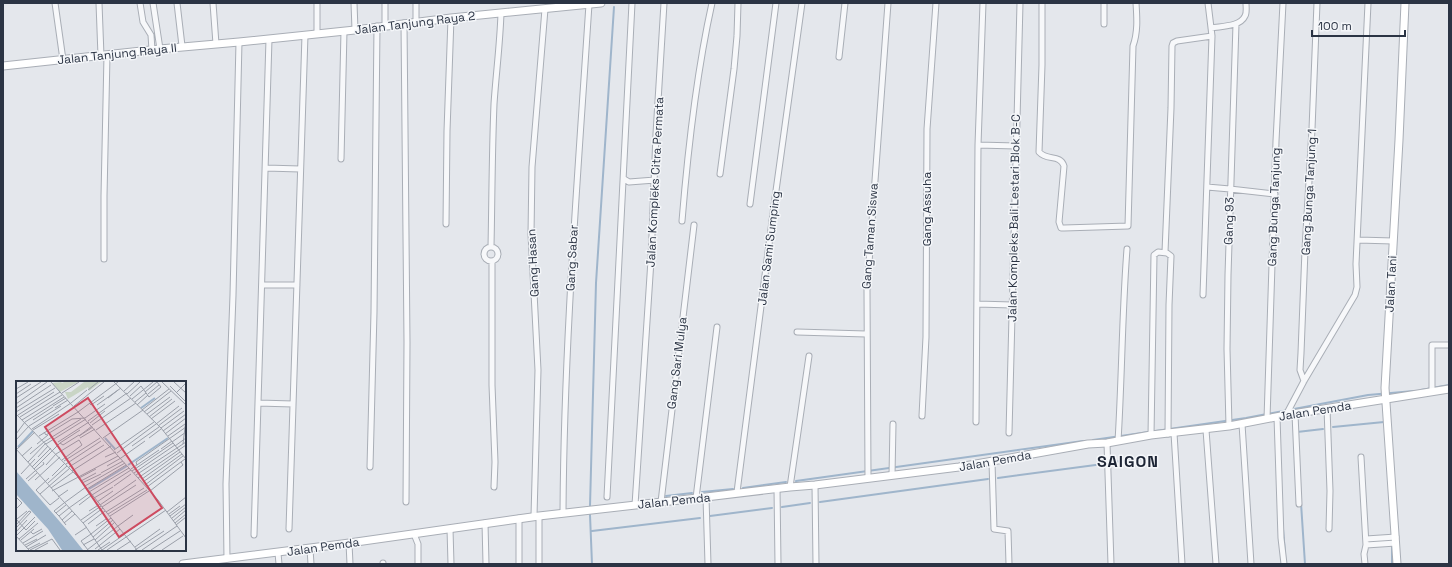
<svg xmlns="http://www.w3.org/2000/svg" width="1452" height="567" viewBox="0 0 1452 567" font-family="'Space Grotesk',sans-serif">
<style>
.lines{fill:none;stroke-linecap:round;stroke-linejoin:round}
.stream{stroke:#9fb5cb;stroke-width:2}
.street-casing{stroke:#a9aeb6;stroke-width:7}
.secondary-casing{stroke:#a9aeb6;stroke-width:9}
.street{stroke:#f7f8fa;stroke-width:5}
.secondary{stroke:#fff;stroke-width:7}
.labels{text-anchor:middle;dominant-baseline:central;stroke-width:3;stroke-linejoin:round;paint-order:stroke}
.street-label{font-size:12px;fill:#2b3444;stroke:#f4f6f9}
.district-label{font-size:16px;font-weight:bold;letter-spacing:1px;fill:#1d2535;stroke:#f4f6f9}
.inset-river{fill:none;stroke:#9fb5cb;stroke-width:2}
.inset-road{fill:none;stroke:#9a9fa9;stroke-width:1}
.view{fill:#ce4b60;fill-opacity:0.15;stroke:#ce4b60;stroke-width:2}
.inset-edge{fill:none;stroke:#2b3444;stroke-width:2}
</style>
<rect width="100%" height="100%" fill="#e4e7ec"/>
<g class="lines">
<!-- stream -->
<path class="stream" d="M1421,390L1449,385
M1333,427L1384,422
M1297,433V432L1323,429
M1093,440L1246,418L1368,395L1414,391
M1113,462L1140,459
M998,478L1103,464
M796,481L1083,441
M743,488L786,482
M702,492L733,489
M666,496L692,493
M820,502L988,479
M1301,503L1305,564
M590,506L596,283L614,7
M782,507L810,503
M590,515L592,564
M710,516L772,508
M1283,529L1285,553
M592,531L700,518
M1392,546V564"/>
<!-- street casing -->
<g class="street-casing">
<path id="street" d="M55,3L63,60
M99,3L101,56
M140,3L143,22L151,35L152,50
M153,3L160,49
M177,3L182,46
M213,3L216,44
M317,3V34
M354,3L355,30
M385,3V26
M1042,3V65L1039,152C1047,161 1060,154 1064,166L1059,222L1061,228H1064L1128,226L1133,46C1138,32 1137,18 1136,3
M416,22V3
M404,23L407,342L406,502
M1104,24V3
M1211,28C1221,26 1240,27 1245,16C1247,13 1246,7 1246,3
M839,57L845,3
M978,145L1016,146
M341,159L344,31
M266,168L300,169
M720,174L734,69L737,36L738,3
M624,179L629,182L655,180
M1207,187L1230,189L1275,194
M750,204L776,3
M682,221C688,148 696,75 712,3
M446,224L447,131L451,18
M1358,240L1393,241
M484 254a7 7 0 1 1 14 0a7 7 0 1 1-14 0Z
M491,247C492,199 492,152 494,104C496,74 500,44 501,13
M1165,252L1171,108L1172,46L1173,43L1177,41L1212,36
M104,259V196L107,55
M492,262V385L495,462L494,487
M262,285H297
M1203,295L1212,36L1208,3
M977,304L1012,305
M797,332L866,334
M1304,381L1300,370L1301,353L1305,250L1312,129L1317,3
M1432,392V345H1449
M258,403L293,404
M1327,408L1330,491L1329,529
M1295,414L1299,504
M1286,415L1304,381L1355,295L1357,287L1356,264L1368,3
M922,416L926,337L927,129L936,3
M1277,417L1281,538L1284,564
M1267,419L1276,141L1283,3
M976,422L978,145L983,3
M1242,424L1251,564
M1229,426L1227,349L1228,275L1236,24
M1206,430L1216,564
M1009,433L1020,3
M1174,433L1182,564
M1151,435L1154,255L1158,252L1167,253L1171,256L1169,305L1168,434
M1118,441C1122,377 1122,313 1127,249
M1107,443L1111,564
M1361,457L1366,545
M992,462L994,529L1008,531L1009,564
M370,467L374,312L377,26
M892,475L893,424
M868,478L867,290L888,3
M815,485L816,564
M790,487L809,356
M777,488L778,564
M737,492L775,198L802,3
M607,497L632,3
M706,497L708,564
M696,498L717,327
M661,502L694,225
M635,505L651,260L656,134L664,3
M563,513C564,343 578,174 589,4
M534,516L538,370L531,234L532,167L545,9
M539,516V564
M519,518V564
M485,523L486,564
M289,529L305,35
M450,529L451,564
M414,534L418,544V564
M254,535L269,39
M1366,539L1396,537
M349,543L350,564
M310,549L311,564
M278,553L279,564
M227,559L226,484L233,295L239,42
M383,563V564
M1365,564L1364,554L1366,545L1396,543"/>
</g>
<!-- secondary casing -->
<g class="secondary-casing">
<path id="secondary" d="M3,66L160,49L239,42L355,30L451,18L601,3
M183,564L342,544L539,516L706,497L790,487L815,485L959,467L1088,444L1107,443L1151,435L1229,426L1286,415L1449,389
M1397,564L1385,388L1399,140L1405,3"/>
</g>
<!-- street -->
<use href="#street" class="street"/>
<!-- secondary -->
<use href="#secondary" class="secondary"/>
</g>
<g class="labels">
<!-- street labels -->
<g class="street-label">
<text transform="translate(415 23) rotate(-7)">Jalan Tanjung Raya 2</text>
<text transform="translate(117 54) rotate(-6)">Jalan Tanjung Raya II</text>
<text transform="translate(655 182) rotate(-87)">Jalan Kompleks Citra Permata</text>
<text transform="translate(1309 192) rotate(-87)">Gang Bunga Tanjung 1</text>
<text transform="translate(1274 207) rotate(-88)">Gang Bunga Tanjung</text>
<text transform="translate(927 209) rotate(-90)">Gang Assuha</text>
<text transform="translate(1014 218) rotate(-89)">Jalan Kompleks Bali Lestari Blok B-C</text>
<text transform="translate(1229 221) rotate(-88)">Gang 93</text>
<text transform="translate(870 236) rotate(-86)">Gang Taman Siswa</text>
<text transform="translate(769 248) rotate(-83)">Jalan Sami Sumping</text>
<text transform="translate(572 258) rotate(-87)">Gang Sabar</text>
<text transform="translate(533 263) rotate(-93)">Gang Hasan</text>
<text transform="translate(1391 284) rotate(-87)">Jalan Tani</text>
<text transform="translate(677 363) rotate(-83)">Gang Sari Mulya</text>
<text transform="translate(1315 411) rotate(-9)">Jalan Pemda</text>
<text transform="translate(995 461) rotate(-10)">Jalan Pemda</text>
<text transform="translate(674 501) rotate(-6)">Jalan Pemda</text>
<text transform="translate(323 547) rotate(-8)">Jalan Pemda</text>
</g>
<!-- district labels -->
<g class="district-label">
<text x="1128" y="461">SAIGON</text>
</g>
</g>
<!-- overview -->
<g transform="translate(16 381)">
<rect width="170" height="170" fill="#e4e7ec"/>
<path d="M45,1L46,2L48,1H62L44,11L36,2ZM68,1H85L73,10L72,6L52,18L49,11H55Z" fill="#c9d5c5"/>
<path d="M0,90L51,149L67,169H46L32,148L0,113Z" fill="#9fb5cb"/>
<path class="inset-river" d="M125,27L139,17M89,57L99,68M2,66L17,50M112,84L152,57M73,108L111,85"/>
<path class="inset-road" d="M35,1L44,11M98,1L145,47L170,78M146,1L170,24M158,1L170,12M154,5L170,21M0,8L12,1M72,9L82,1M108,10L118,1M161,11L170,2M46,12L63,1M74,12L88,1M0,13L15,3M111,13L124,1M132,13L143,4M114,15L125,5L133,16L145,6L141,1L129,11M0,17L25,1M92,17L102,9M116,18L137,1M119,21L130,12M55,22L71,9M73,22L75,24L88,15M0,23L31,1M81,24L105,7M121,24L132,14M37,25L50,17M58,25L74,12M0,27L35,4M39,27L52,19M126,29L153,8M0,31L39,7M128,31L155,10M0,33L61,95L121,169M131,33L154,16M2,34L38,11M4,36L44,11L142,119L170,157M133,36L156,18M69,37L89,23M135,38L159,20M6,39L46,14M17,39L37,26M72,40L111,12M9,41L48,16M74,42L89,30M140,43L163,25M76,44L115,17M13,45L45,25M76,45L63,55L77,46M142,45L166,27M145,47L168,30M16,48L55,22M17,49L43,33M80,49L120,22M147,50L170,33M28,51L30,54L56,38L69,37M0,53L9,41M149,53L170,37M23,55L62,31L102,1M152,55L169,43M64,57L79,48M87,57L127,29M133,57L145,48M0,59L13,45M28,61L65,38M42,61L73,41M156,61L170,51M44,62L47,64L63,54M21,63L32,54M30,63L70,38M167,63L170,38M116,65L143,46M159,65L170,57M0,68L68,143L86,169M145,68L156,60M0,69L19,51M98,69L138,41M101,72L140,43M14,73L28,61M6,75L16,66M22,76L32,65M89,76L100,71M105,77L129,60M48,80L84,57M12,81L30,62M50,83L85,60M30,84L40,73L63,59L66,64L46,79M121,84L120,81L170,46M91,85L105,77M16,86L35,67M53,86L88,64M18,88L44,62L64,49M115,88L143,69M19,90L28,83L27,81M56,90L95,65M116,90L157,62M85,92L107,80M118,92L159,64M5,93L19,78M120,94L170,61M36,95L49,82M33,97L20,109L34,124L43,117M63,97L80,88M122,97L170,64M10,98L19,90M126,98L164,71M19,99L44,76M12,100L21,92M65,100L80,92M127,101L166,73M32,102L51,85M66,102L85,93M129,104L167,75M69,105L109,82M98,105L115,93M131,106L169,78M35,107L57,91M71,108L110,84M36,110L102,75M134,110L167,84L165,81M73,111L113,87M24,113L54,87M76,114L115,89M0,116L6,122L0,128M42,116L52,109M78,117L97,106M81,121L97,110M48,122L70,106M63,124L76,114M84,124L120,99M86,126L120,104M53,127L74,112M73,130L84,123M90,131L128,107M151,131L170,116M40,132L50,124M92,133L131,109M153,133L164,125M43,135L38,130L48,122M94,135L133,110M154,135L170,123M156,137L170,126M0,138L10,149L19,140M1,138L11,130M46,139L56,130M65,139L85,125M157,140L170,129M48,142L59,133M67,142L87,127M159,142L170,133M72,143L89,130M0,144L13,130L15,131L0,147M50,144L43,135L53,127M160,144L170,136M80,145L90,138M102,145L117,134M0,151L11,139M15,151L17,153L26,148M75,153L95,137M108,153L130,138M59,154L71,146M0,155L19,136M0,155L13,169M77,156L97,139M3,158L22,142M5,159L18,148M79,159L99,141M7,162L27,150M9,164L21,158M67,164L78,158M10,166L30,154M119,166L144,148M12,168L24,162M79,168L104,148M14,169L36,158L44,169M19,169L32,162M71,169L102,145M72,169L65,160L75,153M82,169L94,161M86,169L109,153M91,169L150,129M101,169L115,160M119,169L148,150M126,169L161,145M135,169L164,150M146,169L167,155"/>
<path class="view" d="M72,17L146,127L103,156L29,46Z"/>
<rect width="170" height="170" class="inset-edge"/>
</g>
<!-- border -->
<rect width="1452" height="567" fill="none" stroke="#2b3444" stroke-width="8"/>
<!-- scale -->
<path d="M1312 30v6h93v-6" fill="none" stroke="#2b3444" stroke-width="2"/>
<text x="1318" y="30" font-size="12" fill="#2b3444" stroke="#f4f6f9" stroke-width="3" paint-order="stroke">100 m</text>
</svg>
